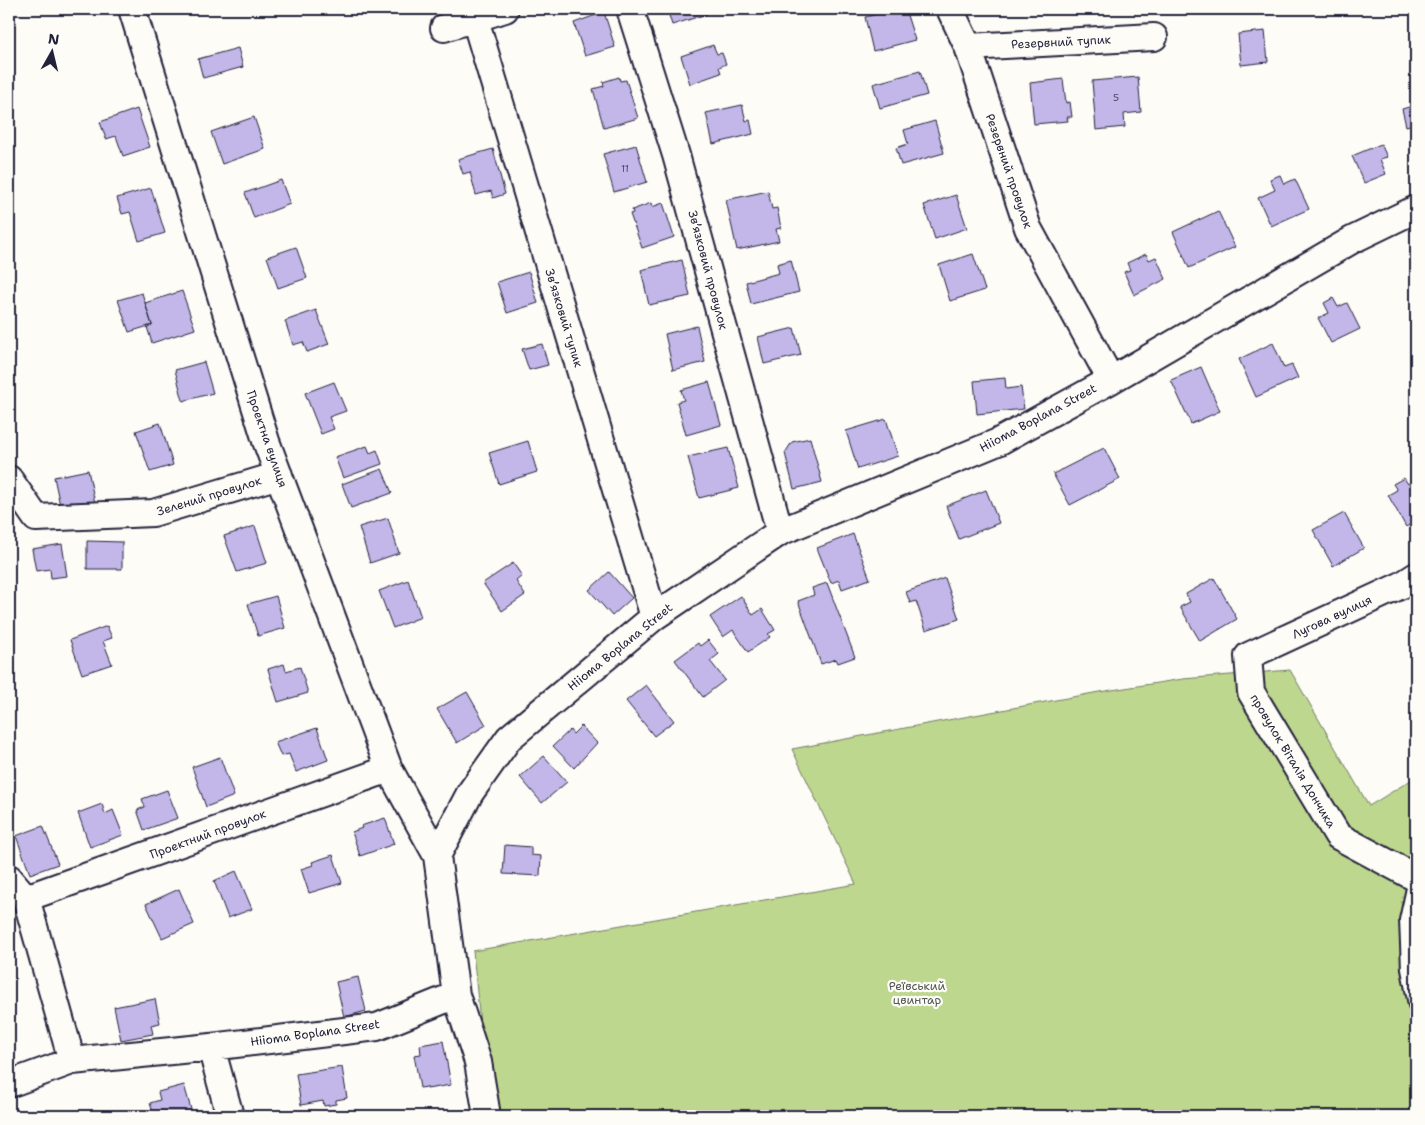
<svg xmlns="http://www.w3.org/2000/svg" width="1425" height="1125" viewBox="0 0 1425 1125" font-family="'Shantell Sans',sans-serif">
<style>
.green{fill:#bed78e;stroke:#707c64}
.building{fill:#c2b7e8;stroke:#22223b}
.lines{fill:none;stroke-linecap:round;stroke-linejoin:round}
.service-casing{stroke:#22223b;stroke-width:18}
.minor-casing{stroke:#22223b;stroke-width:30}
.service{stroke:#fdfcf7;stroke-width:14}
.minor{stroke:#fdfcf7;stroke-width:26}
.labels{text-anchor:middle;dominant-baseline:central;stroke-width:4.5;stroke-linejoin:round;paint-order:stroke}
.number-label{font-size:10px;fill:#4a4766}
.street-label{font-size:12px;fill:#22223b;stroke:#fdfcf7}
.park-label{font-size:12px;fill:#515854;stroke:#fdfcf7}
</style>
<rect width="100%" height="100%" fill="#fdfcf7"/>
<filter id="ink" filterUnits="userSpaceOnUse"><feTurbulence type="fractalNoise" baseFrequency=".02" numOctaves="2"/><feDisplacementMap in="SourceGraphic" scale="10" xChannelSelector="R" yChannelSelector="G"/><feConvolveMatrix kernelMatrix="1 2 1 2 8 2 1 2 1" color-interpolation-filters="sRGB"/></filter>
<g filter="url(#ink)">
<!-- green -->
<path class="green" d="M1290,670L1369,806L1416,777V1116H489L473,951L856,884L792,749L1099,692L1183,679Z"/>
<!-- building -->
<path class="building" d="M667,9H705L707,14L672,25Z
M899,9H905L915,40L873,51L865,17Z
M604,12L615,47L585,56L574,23Z
M1265,31L1268,62L1241,65L1238,34Z
M713,45L717,54L722,53L726,64L719,67L721,73L690,84L681,56Z
M238,48L243,67L203,78L198,59Z
M920,71L927,95L880,108L873,84Z
M619,77L620,81L626,80L638,118L604,128L593,89L604,86L603,82Z
M1138,77L1141,112L1124,114L1125,127L1096,130L1092,81Z
M1063,79L1066,103L1070,102L1072,117H1067L1068,121L1034,124L1030,83Z
M742,105L746,121L750,120L753,134L713,144L706,113Z
M1416,105V132H1415L1414,124L1406,126L1402,109Z
M137,109L150,147L123,156L116,136L106,139L100,122Z
M254,117L265,149L222,164L211,132Z
M935,121L944,153L901,165L896,148L908,144L904,130Z
M1381,144L1387,157L1380,159L1386,174L1364,183L1352,156Z
M636,145L647,182L614,192L603,154Z
M493,149L505,194L493,198L491,191L476,195L470,172L463,174L458,159Z
M1280,175L1284,184L1295,179L1309,209L1271,226L1258,198L1275,190L1270,179Z
M281,180L290,204L254,218L245,193Z
M151,188L165,233L139,241L130,212L122,214L117,198Z
M768,191L772,209L777,208L781,228L776,229L779,241L737,250L726,200Z
M956,195L967,228L935,239L924,205Z
M651,203L652,207L663,203L674,237L642,248L630,214L633,213L632,210Z
M1218,211L1235,247L1189,268L1173,232Z
M296,247L307,278L278,288L267,257Z
M973,254L985,290L950,301L939,265Z
M1146,254L1149,260L1156,257L1166,279L1134,295L1124,272L1130,270L1127,263Z
M682,260L690,296L649,305L641,270Z
M791,260L799,292L751,304L746,282L779,273L777,264Z
M529,272L538,303L507,313L497,282Z
M182,291L195,329L152,343L147,327L152,325L145,303Z
M142,293L152,325L129,332L118,300Z
M1333,298L1338,307L1347,303L1360,329L1331,343L1318,318L1329,313L1324,303Z
M316,310L329,344L307,352L303,342L293,345L285,321Z
M697,326L705,362L673,370L665,334Z
M794,328L801,355L764,364L758,337Z
M1273,343L1284,368L1292,365L1298,378L1256,397L1239,359Z
M542,344L548,365L529,370L522,349Z
M204,362L213,393L183,401L175,370Z
M1201,367L1220,411L1191,424L1171,380Z
M1005,378L1006,389L1021,387L1024,409L977,414L974,381Z
M334,382L346,411L329,417L334,429L321,434L305,393Z
M709,382L721,425L686,435L677,402L684,400L681,390Z
M886,419L898,456L858,469L846,431Z
M160,423L173,465L150,472L136,431Z
M810,438L822,482L794,489L785,453L792,442Z
M528,441L537,472L499,484L489,453Z
M367,446L370,453L377,450L382,464L343,478L335,457Z
M728,448L739,488L699,498L688,457Z
M1104,448L1120,479L1070,505L1053,474Z
M382,469L392,493L351,508L342,484Z
M88,470L95,503L61,510L54,477Z
M1404,478L1408,484L1416,479V521L1406,527L1388,495L1397,490L1393,484Z
M986,490L999,523L959,539L946,506Z
M1344,513L1364,548L1333,566L1313,530Z
M388,518L399,553L370,563L359,527Z
M255,526L267,563L237,572L224,536Z
M853,534L870,579L842,589L839,580L831,583L817,548Z
M87,541L122,542V569H87Z
M62,544L67,576L51,578L50,569L36,571L32,549Z
M513,563L522,576L516,581L525,595L502,611L483,583Z
M609,572L632,598L612,616L589,590Z
M945,578L959,619L926,630L916,601L910,603L906,592Z
M1214,578L1237,619L1200,641L1180,607L1190,602L1186,594Z
M408,580L421,617L393,628L379,591Z
M827,583L855,657L838,663L836,659L821,664L798,601L814,595L812,588Z
M276,596L285,628L258,636L248,604Z
M741,596L753,615L762,609L775,630L768,634L770,637L748,652L733,630L723,637L710,617Z
M107,626L112,638L103,641L112,664L82,674L70,640Z
M708,640L719,654L710,661L725,680L703,697L675,660L698,643L700,646Z
M284,664L286,671L300,667L308,693L278,702L268,669Z
M646,685L674,721L654,736L626,701Z
M467,692L486,725L457,743L437,709Z
M581,726L597,743L574,768L553,746L570,730L573,734Z
M317,728L328,760L296,772L289,754L281,756L275,742Z
M544,756L567,782L542,803L520,777Z
M220,757L234,796L206,807L192,767Z
M167,790L178,818L144,830L137,810L145,807L142,799Z
M102,804L105,814L113,810L123,835L90,847L78,813Z
M385,818L394,844L360,856L352,832L362,828L361,826Z
M43,826L58,864L30,874L16,836Z
M505,845L531,847V855L541,856L540,876L503,874Z
M333,855L342,883L309,893L301,869L313,865L312,862Z
M236,871L252,909L228,918L214,881Z
M179,889L194,924L162,938L146,904Z
M358,977L366,1011L344,1017L336,982Z
M155,999L160,1023L151,1025L153,1034L121,1040L114,1007Z
M443,1041L451,1085L427,1089V1087L420,1088L414,1055L421,1054L420,1045Z
M342,1067L347,1098L336,1100V1104L324,1106L323,1101L301,1105L296,1074Z
M184,1085L193,1116H154L150,1103L160,1100L158,1092Z
M68,1113L69,1116H54Z"/>
<g class="lines">
<!-- service casing -->
<g class="service-casing">
<path id="service" d="M1416,879L1407,920L1409,969L1416,1005"/>
</g>
<!-- minor casing -->
<g class="minor-casing">
<path id="minor" d="M132,9L266,441L389,769L437,856
M630,9L676,155L780,532
M950,9L968,47L1028,228L1111,380
M475,19L654,617
M444,28L505,9
M968,47L1154,37
M9,479L36,518L153,513L279,475
M1416,576L1402,585L1248,656L1251,692L1338,836L1416,878
M9,878L26,898L72,1061
M26,898L389,769
M456,995L478,1062L487,1116
M211,1047L230,1116
M9,1084L72,1061L211,1047L377,1027L456,995L437,856L470,793L509,738L654,617L780,532L998,442L1111,380L1352,240L1416,209"/>
</g>
<!-- service -->
<use href="#service" class="service"/>
<!-- minor -->
<use href="#minor" class="minor"/>
</g>
</g>
<g class="labels">
<!-- number labels -->
<g class="number-label">
<text x="1116" y="97">5</text>
<text x="625" y="168">11</text>
</g>
<!-- street labels -->
<g class="street-label">
<text transform="translate(1061 42) rotate(-3)">Резервний тупик</text>
<text transform="translate(1009 171) rotate(71)">Резервний провулок</text>
<text transform="translate(708 270) rotate(75)">Звʼязковий провулок</text>
<text transform="translate(564 318) rotate(73)">Звʼязковий тупик</text>
<text transform="translate(1038 418) rotate(-28)">Hiioma Boplana Street</text>
<text transform="translate(267 439) rotate(71)">Проектна вулиця</text>
<text transform="translate(209 496) rotate(-17)">Зелений провулок</text>
<text transform="translate(1332 617) rotate(-25)">Лугова вулиця</text>
<text transform="translate(620 647) rotate(-39)">Hiioma Boplana Street</text>
<text transform="translate(1293 761) rotate(59)">провулок Віталія Дончика</text>
<text transform="translate(208 834) rotate(-20)">Проектний провулок</text>
<text transform="translate(315 1033) rotate(-8)">Hiioma Boplana Street</text>
</g>
<!-- park labels -->
<g class="park-label">
<text x="917" y="986">Реївський<tspan x="917" dy="14">цвинтар</tspan></text>
</g>
</g>
<!-- margin -->
<rect width="1425" height="1125" fill="none" stroke="#fdfcf7" stroke-width="30"/>
<rect x="15" y="15" width="1395" height="1095" fill="none" stroke="#22223b" stroke-width="2" filter="url(#ink)"/>
<!-- north arrow -->
<g transform="translate(52 52) rotate(8)" stroke="#fdfcf7" stroke-width="4" paint-order="stroke">
<path d="M0-4L9 19L0 12L-9 19Z" fill="#22223b"/>
<text y="-8" font-size="14" font-weight="bold" text-anchor="middle" fill="#22223b">N</text>
</g>
</svg>
